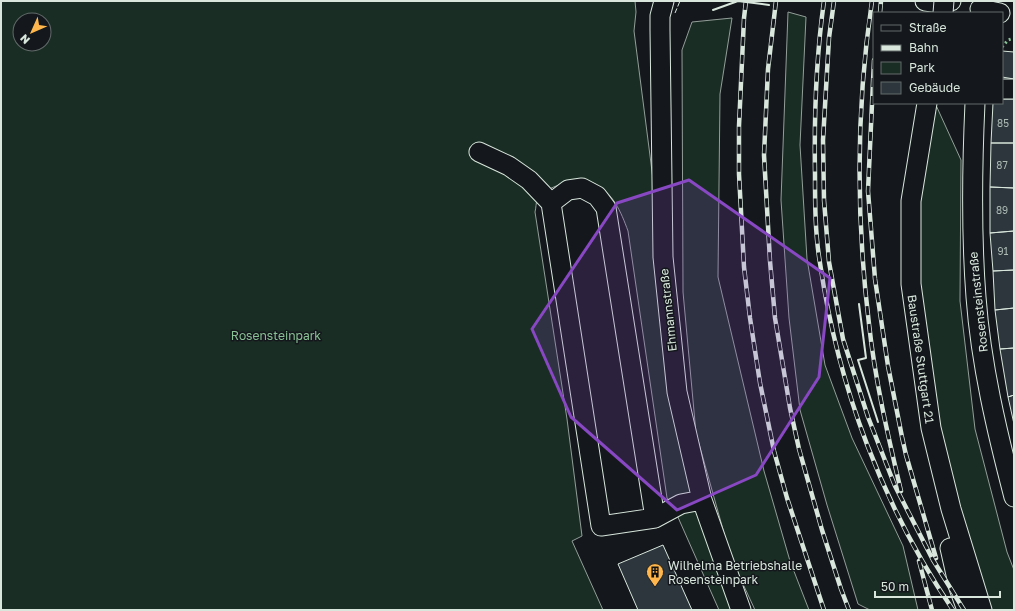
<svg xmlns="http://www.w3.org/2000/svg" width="1015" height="611" viewBox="0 0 1015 611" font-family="'Golos Text',sans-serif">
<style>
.green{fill:#1a2d24;stroke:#939e99;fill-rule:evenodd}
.building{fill:#2c363c;stroke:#d8e6dc}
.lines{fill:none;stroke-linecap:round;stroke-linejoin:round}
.minor-casing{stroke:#d8e6dc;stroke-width:21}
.minor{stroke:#14181c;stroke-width:19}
.rail-casing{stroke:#d8e6dc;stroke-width:4.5}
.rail{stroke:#14181c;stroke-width:3;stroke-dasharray:9;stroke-linecap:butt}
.minor-bridge-casing{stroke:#d8e6dc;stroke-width:21;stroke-linecap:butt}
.minor-bridge{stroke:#14181c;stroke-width:19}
.hedge{stroke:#8ac095;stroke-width:3;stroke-dasharray:2 3;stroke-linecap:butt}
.fence{stroke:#d8e6dc;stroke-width:1;stroke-dasharray:5 2;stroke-linecap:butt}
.wall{stroke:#d8e6dc;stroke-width:2}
.marked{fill:#8948c3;fill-opacity:0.2;stroke:#8948c3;stroke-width:3;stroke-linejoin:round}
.labels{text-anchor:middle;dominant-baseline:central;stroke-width:3;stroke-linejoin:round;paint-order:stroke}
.number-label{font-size:10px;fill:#adbab4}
.street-label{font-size:12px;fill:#d8e6dc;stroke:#14181c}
.park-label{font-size:12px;fill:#8ac095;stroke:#14181c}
.poi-label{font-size:12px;fill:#d8e6dc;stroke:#14181c;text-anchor:start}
</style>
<rect width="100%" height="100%" fill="#14181c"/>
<!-- green -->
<path class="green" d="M1,1H635L636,12L634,31L663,257L677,392L741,610H719L677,515L667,498L628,231C621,212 613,192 593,183C580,177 543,186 537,200C536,203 536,208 535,212L567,419L582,536L572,541L603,610H1ZM20,20H44V44H20Z
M788,12L806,17L800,145L807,259L825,365L852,438L903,546L918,610H870L858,604L827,505L800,410L789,318L781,200Z
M732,18L720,94L718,277L764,471L790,561L809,610H755L731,558L696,433L683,292L682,50L692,22Z
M935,103L961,160L960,301L975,429L1007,552L1014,570V610H990L963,529L938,427L917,284L915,233Z"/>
<!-- building -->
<path class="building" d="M1002,51L1014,52V79L1002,77Z
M1002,99H1014V143H991L993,103H1002Z
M991,143H1014V188L990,187Z
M990,187L1014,188V231L990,233Z
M1014,231V270L993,271L990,233Z
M1014,270V308L995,310L993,271Z
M1014,308V348L1000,349L995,310Z
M1014,348V395L1008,397L1000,349Z
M1014,395V424L1008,397Z
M663,545L692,610H638L618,564Z"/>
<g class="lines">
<!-- minor casing -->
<g class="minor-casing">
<path id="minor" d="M664,1L660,16V30L663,257L677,392L702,500L741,610
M925,1L940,3L951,1
M980,9L1000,13
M1002,89H1014
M927,103L911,201V284L931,428L951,509L982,610
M975,103C972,168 971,232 976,297C981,365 997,432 1014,497
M479,152L509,166L529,180L551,203
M655,518L601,526L551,203L568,190L582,188L597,196L606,208L655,518L681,504L702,500
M950,548L959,588L967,610"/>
</g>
<!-- minor -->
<use href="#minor" class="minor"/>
<!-- rail casing -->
<g class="rail-casing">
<path id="rail" d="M746,1L744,18L739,126V174L744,267L750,318L760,383L774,451L787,498L824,610
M776,1L768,69L764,155L770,261L775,318L790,408L799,449L822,530L841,589L849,610
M824,1C816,58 814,116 815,174C815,203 815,234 820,263C838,387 883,507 953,610
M834,1L829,38L823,140L824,200L829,262L843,339L868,417L895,486L933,560L964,610
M872,1C856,108 856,217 869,324C875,380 888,436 901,491
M880,13L881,1
M874,60L868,191L875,279L888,366L902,437L906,455L936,558
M919,561L932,610"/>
</g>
<!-- rail -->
<use href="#rail" class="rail"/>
<!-- minor-bridge casing -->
<g class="minor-bridge-casing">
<path id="minor-bridge" d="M943,13L944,1"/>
</g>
<!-- minor-bridge -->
<use href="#minor-bridge" class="minor-bridge"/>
<!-- hedge -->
<path class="hedge" d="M1002,47L1008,40L1014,38"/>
<!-- fence -->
<path class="fence" d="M675,13L680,1"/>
<!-- wall -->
<path class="wall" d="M713,10L738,1L769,5
M859,304L866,358L858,360L878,422"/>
</g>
<!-- marked area -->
<path class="marked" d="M689,180L830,278L819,377L756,475L677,510L571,417L532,329L617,203Z"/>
<!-- icons -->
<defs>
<g id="building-pin" transform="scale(0.9)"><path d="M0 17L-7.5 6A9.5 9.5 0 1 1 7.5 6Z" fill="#ffb74d" stroke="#14181c"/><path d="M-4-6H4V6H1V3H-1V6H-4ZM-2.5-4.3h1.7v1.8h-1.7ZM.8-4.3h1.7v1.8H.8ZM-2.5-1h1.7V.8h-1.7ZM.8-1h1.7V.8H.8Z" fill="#111"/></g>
</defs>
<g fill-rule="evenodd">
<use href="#building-pin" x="655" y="572"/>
</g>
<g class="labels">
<!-- number labels -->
<g class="number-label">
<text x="1003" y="123">85</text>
<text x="1002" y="165">87</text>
<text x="1002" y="210">89</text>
<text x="1003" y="251">91</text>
</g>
<!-- street labels -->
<g class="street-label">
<text transform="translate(978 302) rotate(-96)">Rosensteinstraße</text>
<text transform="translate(668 310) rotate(-96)">Ehmannstraße</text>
<text transform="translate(921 359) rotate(82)">Baustraße Stuttgart 21</text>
</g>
<!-- park labels -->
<g class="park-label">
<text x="276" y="335">Rosensteinpark</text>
</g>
<!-- poi labels -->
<g class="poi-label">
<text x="668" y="565">Wilhelma Betriebshalle<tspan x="668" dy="14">Rosensteinpark</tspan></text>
</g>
</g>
<!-- border -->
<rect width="1015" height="611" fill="none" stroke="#d8e6dc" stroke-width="4"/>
<!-- legend -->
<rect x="873" y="12" width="130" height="92" fill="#14181c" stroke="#626a69"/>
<rect x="881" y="25" width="20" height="6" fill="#14181c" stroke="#626a69"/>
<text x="909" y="32" font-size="12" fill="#d8e6dc">Straße</text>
<rect x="881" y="45" width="20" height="6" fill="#d8e6dc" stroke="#626a69"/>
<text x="909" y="52" font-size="12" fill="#d8e6dc">Bahn</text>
<rect x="881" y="62" width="20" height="12" fill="#1a2d24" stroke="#626a69"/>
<text x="909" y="72" font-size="12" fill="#d8e6dc">Park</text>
<rect x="881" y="82" width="20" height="12" fill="#2c363c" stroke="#626a69"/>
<text x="909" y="92" font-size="12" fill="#d8e6dc">Gebäude</text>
<!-- north arrow -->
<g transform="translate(32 32) rotate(225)"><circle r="19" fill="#14181c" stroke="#626a69"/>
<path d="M0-3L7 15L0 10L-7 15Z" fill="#ffb74d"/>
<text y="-6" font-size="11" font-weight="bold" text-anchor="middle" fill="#d8e6dc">N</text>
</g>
<!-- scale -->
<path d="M875 591v6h125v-6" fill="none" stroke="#d8e6dc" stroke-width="2"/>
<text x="881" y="591" font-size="12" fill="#d8e6dc" stroke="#14181c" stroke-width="3" paint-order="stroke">50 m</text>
</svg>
